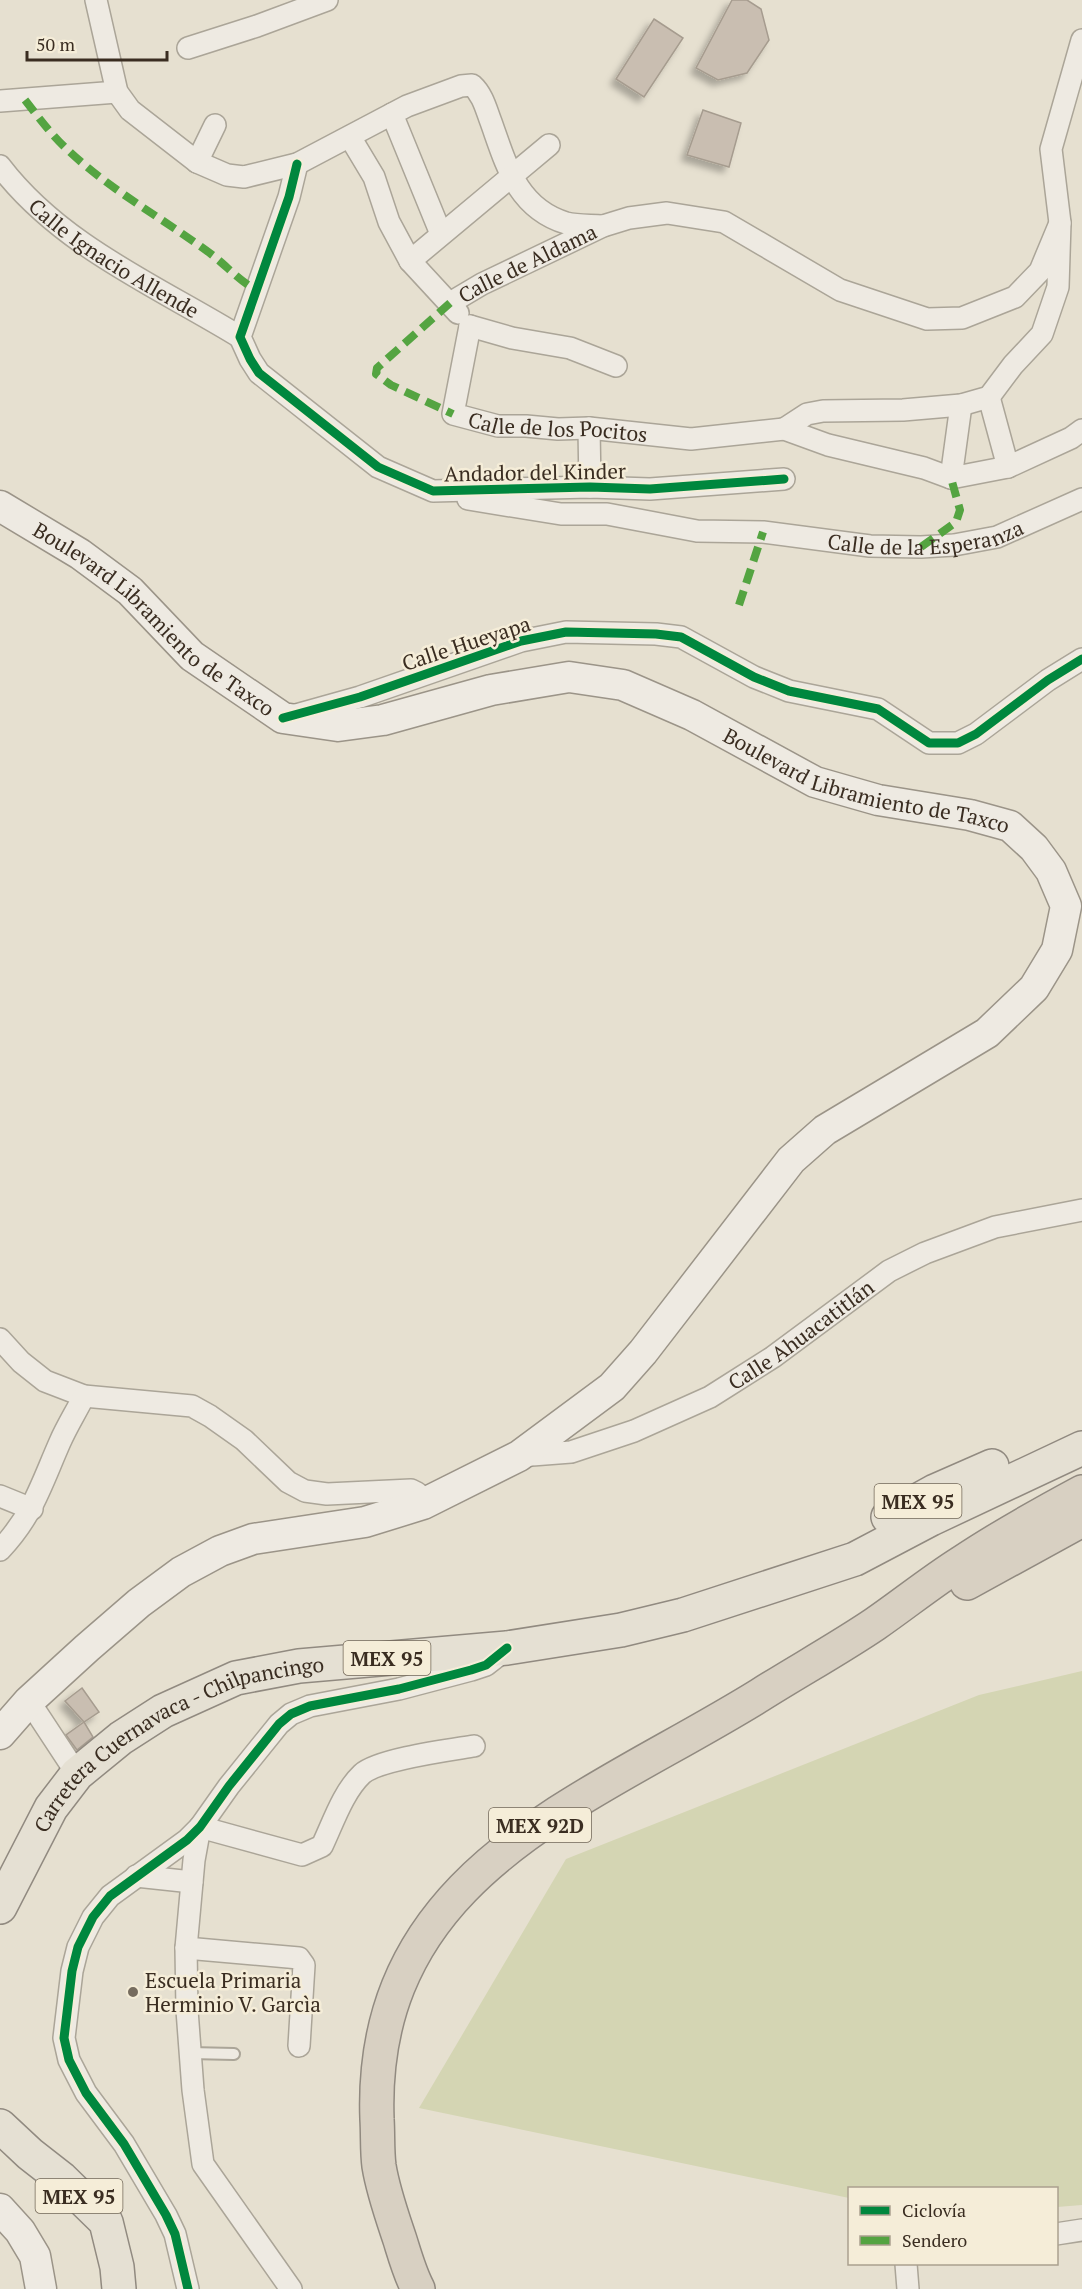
<svg xmlns="http://www.w3.org/2000/svg" width="1082" height="2289" viewBox="0 0 1082 2289" font-family="'PT Serif',serif">
<style>
.green{fill:#d4d5b3}
.building{fill:#c9beb1;stroke:#a69c8f;stroke-width:1.5;filter:url(#shadow)}
.lines{fill:none;stroke-linecap:round;stroke-linejoin:round}
.service-casing{stroke:#aba598;stroke-width:14}
.minor-casing{stroke:#aba598;stroke-width:24}
.secondary-casing{stroke:#9b9488;stroke-width:33}
.primary-casing{stroke:#918a80;stroke-width:36}
.motorway-casing{stroke:#918a80;stroke-width:36}
.service{stroke:#eeeae2;stroke-width:10}
.minor{stroke:#eeeae2;stroke-width:21}
.secondary{stroke:#eeeae2;stroke-width:30}
.primary{stroke:#e5e0d3;stroke-width:33}
.motorway{stroke:#d8d0c2;stroke-width:33}
.quiet{stroke:#54a441;stroke-width:8;stroke-dasharray:15 8;stroke-linecap:butt}
.cycleway-casing{stroke:#f5edd8;stroke-width:13}
.cycleway{stroke:#00873e;stroke-width:9}
.poi-dot{fill:#766c5e;stroke:#f5edd8;stroke-width:2}
.labels{text-anchor:middle;dominant-baseline:central;stroke-width:5;stroke-linejoin:round;paint-order:stroke}
.shield{fill:#f5edd8;stroke:#726758;stroke-width:1.5}
.shield-label{font-size:20px;font-weight:bold;fill:#3a2d21}
.street-label{font-size:21px;fill:#3a2d21;stroke:#f5edd8}
.poi-label{font-size:21px;fill:#3a2d21;stroke:#f5edd8;text-anchor:start}
</style>
<defs>
<filter id="shadow"><feDropShadow dx="-5.5" dy="5.5" stdDeviation="3" flood-color="#0004"/></filter>
</defs>
<rect width="100%" height="100%" fill="#e6e0d0"/>
<!-- green -->
<path class="green" d="M1082,1671V2205L1057,2207L1056,2188H850L849,2198L419,2108L566,1859L979,1695Z"/>
<!-- building -->
<path class="building" d="M732,0H747L761,9L769,40L747,73L718,80L696,68Z
M654,19L683,38L644,97L616,79Z
M703,110L741,123L729,167L687,155Z
M82,1688L99,1712L84,1722L65,1701Z
M84,1722L93,1737L77,1750L66,1735Z"/>
<g class="lines">
<!-- service casing -->
<g class="service-casing">
<path id="service" d="M190,2053L234,2054"/>
</g>
<!-- minor casing -->
<g class="minor-casing">
<g id="minor">
<path d="M96,0L117,92L130,110L197,162L227,175L244,177L297,164L407,106L461,86L472,85C483,95 486,109 491,122C506,164 517,208 566,223C577,226 591,225 603,226"/>
<path d="M188,48L257,26L327,0"/>
<path d="M0,101L117,92"/>
<path d="M392,114L441,234"/>
<path d="M350,137L374,177L389,222L410,261L458,313"/>
<path d="M197,162L215,125"/>
<path d="M297,164L289,197L240,337L250,359L259,373L378,467L433,491L590,487L650,489L784,479"/>
<path id="s1" d="M0,166C61,246 157,286 240,337"/>
<path d="M410,261L549,145"/>
<path id="s2" d="M450,303L482,284L603,226L629,218L667,213L724,222L840,290L927,319L962,318L1015,297L1040,271L1060,223"/>
<path id="s3" d="M470,326L453,414L498,426H526L558,429L589,428L691,439L784,429L828,445L924,468L951,478L1008,467L1071,438L1082,430"/>
<path d="M470,326L512,338L570,348L616,366"/>
<path d="M989,397L1008,467"/>
<path d="M589,428L590,487"/>
<path d="M784,429L807,414L823,411L903,410L961,405L989,397L1013,365L1042,334L1058,287L1060,223L1051,149L1082,40"/>
<path d="M951,478L961,405"/>
<path id="s4" d="M468,499L561,514H607L697,531L763,532L870,546L921,547L954,545L997,537L1082,499"/>
<path d="M292,716L360,697L521,641L566,632L656,634L681,637L754,677L789,691L878,709L929,743H958L976,734L1048,680L1082,659"/>
<path d="M0,1339L21,1362L45,1381L84,1396L192,1406L210,1416L244,1440L288,1482L305,1491L327,1494L411,1490L417,1493L423,1504"/>
<path id="s5" d="M519,1456L571,1452L634,1431L710,1397L773,1357L889,1271L925,1253L995,1227L1082,1210"/>
<path d="M0,1496L32,1509"/>
<path d="M0,1550C33,1515 41,1485 60,1442C67,1426 76,1412 84,1396"/>
<path d="M29,1701L77,1774"/>
<path d="M200,1827L194,1860L186,1948L187,2010L193,2090L203,2164L291,2289"/>
<path d="M200,1827L302,1855L322,1846C333,1823 343,1792 362,1774C379,1759 450,1750 474,1746"/>
<path d="M136,1876L192,1882"/>
<path d="M186,1948L299,1958L304,1965L299,2046"/>
<path d="M1056,2234L1082,2230"/>
<path d="M906,2264L908,2289"/>
<path d="M188,2289L175,2234L166,2215L124,2144L86,2093L69,2060L64,2038L72,1971L78,1947L93,1917L110,1896L187,1840L200,1827L229,1786L279,1724L291,1714L310,1706L399,1689L471,1670L486,1665L504,1651"/>
</g>
</g>
<!-- secondary casing -->
<g class="secondary-casing">
<g id="secondary">
<path id="s6" d="M0,506L80,554L130,591L192,656L283,718L338,726L383,720L491,690L569,677L623,685L692,715L815,782L878,800L970,815L1010,826L1034,848L1051,871L1066,906L1057,950L1034,988L987,1033L825,1130L791,1160L643,1352L612,1387L519,1456L423,1504L365,1522L253,1539L220,1551L181,1572L139,1603L87,1648L29,1701L0,1734"/>
<path d="M0,2209L20,2231L35,2256L41,2289"/>
</g>
</g>
<!-- primary casing -->
<g class="primary-casing">
<g id="primary">
<path d="M888,1517L935,1491L992,1466"/>
<path id="s7" d="M0,1907L51,1808L77,1774L121,1738L163,1711L236,1678L299,1666L507,1648L621,1630L683,1615L855,1559L931,1519L1082,1448"/>
<path d="M0,2126L30,2154L62,2179L106,2222L117,2267L119,2289"/>
</g>
</g>
<!-- motorway casing -->
<g class="motorway-casing">
<path id="motorway" d="M967,1583L1082,1520
M418,2289C410,2274 405,2256 400,2240C392,2216 383,2191 379,2166C377,2151 378,2135 377,2119C368,1872 586,1803 760,1695C798,1671 838,1649 875,1624C904,1604 931,1582 961,1563C1000,1537 1041,1514 1082,1492"/>
</g>
<!-- service -->
<use href="#service" class="service"/>
<!-- minor -->
<use href="#minor" class="minor"/>
<!-- secondary -->
<use href="#secondary" class="secondary"/>
<!-- primary -->
<use href="#primary" class="primary"/>
<!-- motorway -->
<use href="#motorway" class="motorway"/>
<!-- quiet -->
<path class="quiet" d="M25,100C39,118 53,137 70,152C113,192 164,219 211,254C228,267 238,280 258,291
M450,303L377,368L376,374L391,385L453,414
M921,547L956,522L960,510L951,478
M739,605L763,532"/>
<!-- cycleway casing -->
<g class="cycleway-casing">
<path id="cycleway" d="M297,164L289,197L240,337L250,359L259,373L378,467L433,491L590,487L650,489L784,479
M283,718L360,697L521,641L566,632L656,634L681,637L754,677L789,691L878,709L929,743H958L976,734L1048,680L1082,659
M188,2289L175,2234L166,2215L124,2144L86,2093L69,2060L64,2038L72,1971L78,1947L93,1917L110,1896L187,1840L200,1827L229,1786L279,1724L291,1714L310,1706L399,1689L471,1670L486,1665L507,1648"/>
</g>
<!-- cycleway -->
<use href="#cycleway" class="cycleway"/>
</g>
<!-- markers -->
<circle class="poi-dot" cx="133" cy="1992" r="6"/>
<g class="labels">
<!-- shield labels -->
<g class="shield">
<rect x="874.5" y="1484" width="87" height="34" rx="4.5"/>
<rect x="343.5" y="1641" width="87" height="34" rx="4.5"/>
<rect x="489" y="1808" width="102" height="34" rx="4.5"/>
<rect x="35.5" y="2179" width="87" height="34" rx="4.5"/>
</g>
<g class="shield-label">
<text x="918" y="1501">MEX 95</text>
<text x="387" y="1658">MEX 95</text>
<text x="540" y="1825">MEX 92D</text>
<text x="79" y="2196">MEX 95</text>
</g>
<!-- street labels -->
<g class="street-label">
<text stroke="none"><textPath href="#s1" startOffset="148">Calle Ignacio Allende</textPath></text>
<text stroke="none"><textPath href="#s2" startOffset="87">Calle de Aldama</textPath></text>
<text stroke="none"><textPath href="#s3" startOffset="196">Calle de los Pocitos</textPath></text>
<text transform="translate(535 472) rotate(-1)">Andador del Kinder</text>
<text stroke="none"><textPath href="#s4" startOffset="462">Calle de la Esperanza</textPath></text>
<text stroke="none"><textPath href="#s6" startOffset="192">Boulevard Libramiento de Taxco</textPath></text>
<text transform="translate(466 643) rotate(-18)">Calle Hueyapa</text>
<text stroke="none"><textPath href="#s6" startOffset="966">Boulevard Libramiento de Taxco</textPath></text>
<text stroke="none"><textPath href="#s5" startOffset="312">Calle Ahuacatitlán</textPath></text>
<text stroke="none"><textPath href="#s7" startOffset="258">Carretera Cuernavaca - Chilpancingo</textPath></text>
</g>
<!-- poi labels -->
<g class="poi-label">
<text x="145" y="1980">Escuela Primaria<tspan x="145" dy="24">Herminio V. Garcìa</tspan></text>
</g>
</g>
<!-- legend -->
<rect x="848" y="2187" width="210" height="78" fill="#f5edd8" stroke="#aaa08f" stroke-width="1.5"/>
<rect x="860" y="2206" width="30" height="9" fill="#00873e" stroke="#aaa08f" stroke-width="1.5"/>
<text x="902" y="2217" font-size="18" fill="#3a2d21">Ciclovía</text>
<rect x="860" y="2236" width="30" height="9" fill="#54a441" stroke="#aaa08f" stroke-width="1.5"/>
<text x="902" y="2247" font-size="18" fill="#3a2d21">Sendero</text>
<!-- scale -->
<path d="M27 51v9h140v-9" fill="none" stroke="#3a2d21" stroke-width="3"/>
<text x="36" y="51" font-size="18" fill="#3a2d21" stroke="#f5edd8" stroke-width="4.5" paint-order="stroke">50 m</text>
</svg>
